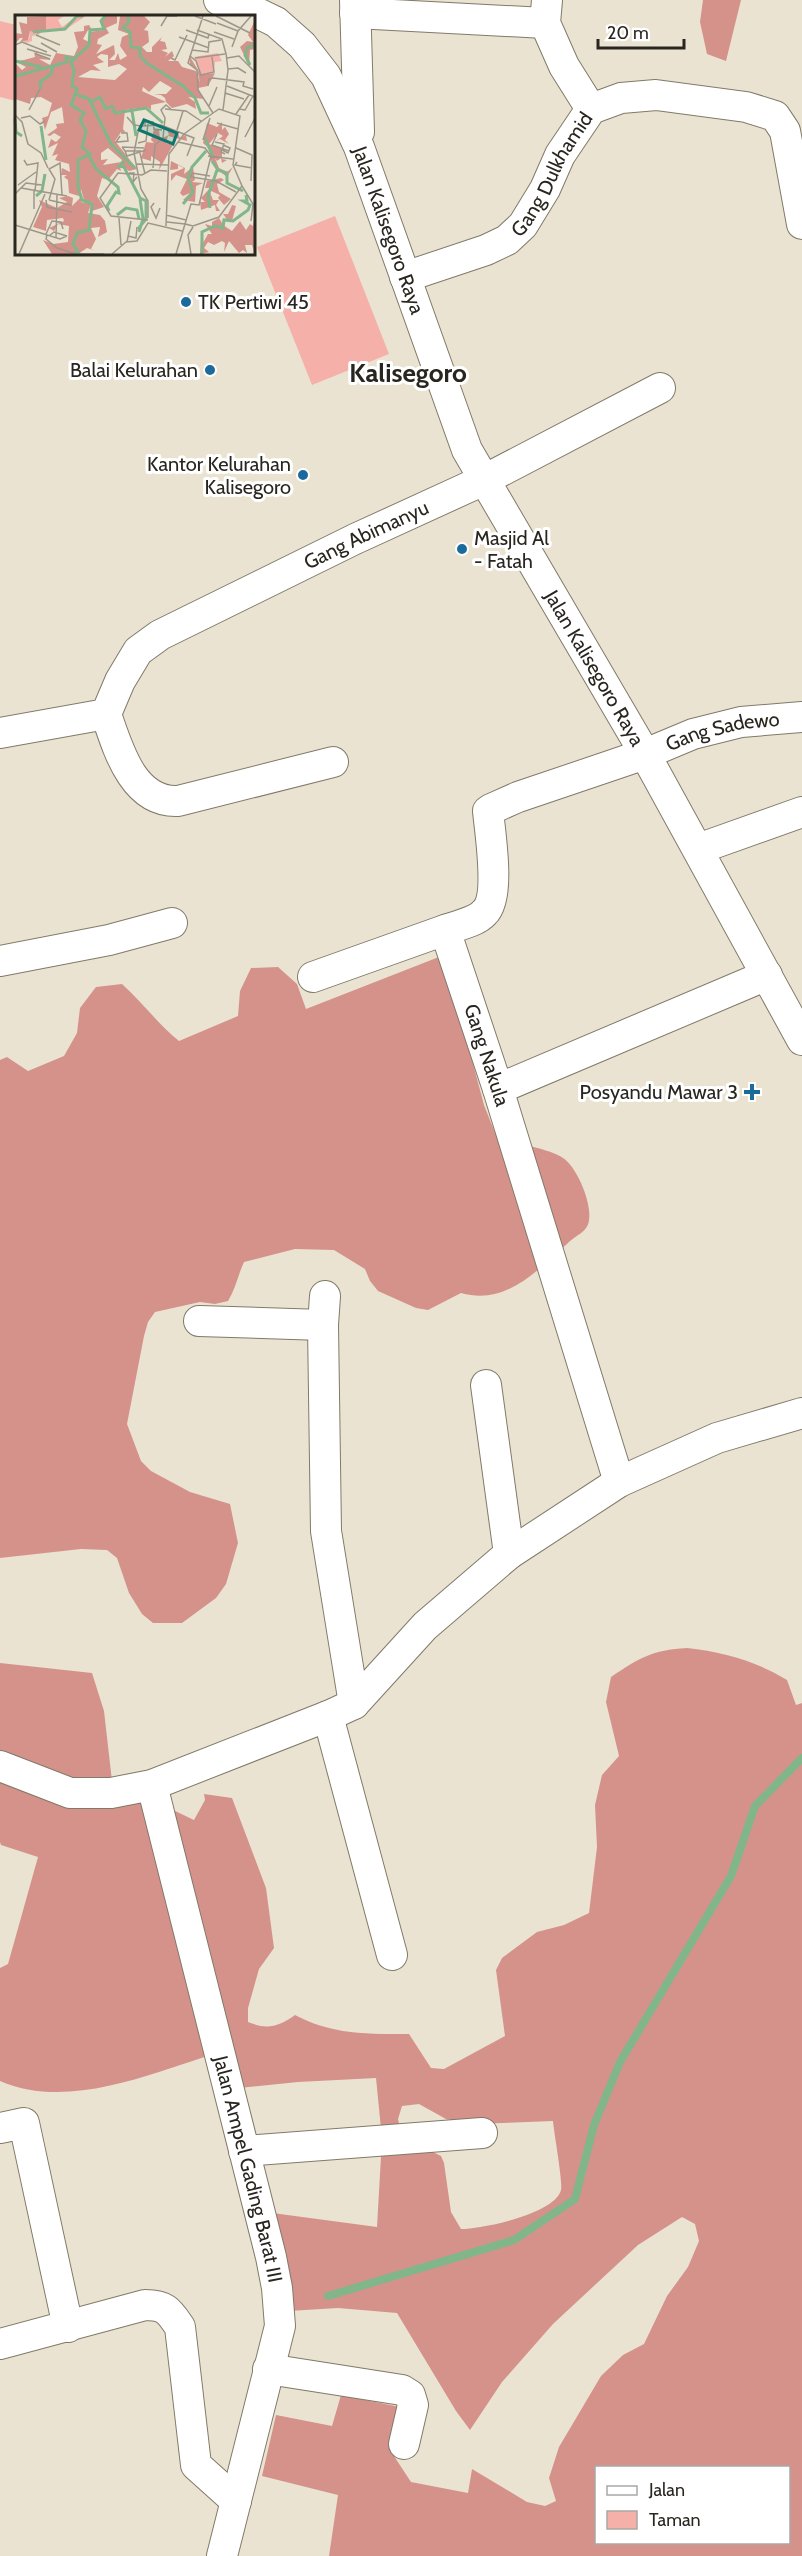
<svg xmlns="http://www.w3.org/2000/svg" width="802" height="2556" viewBox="0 0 802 2556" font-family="Cabin,sans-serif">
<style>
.green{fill:#f5b1a9}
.forest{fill:#d5928a;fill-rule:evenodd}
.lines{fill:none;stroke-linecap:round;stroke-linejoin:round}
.stream{stroke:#81b68b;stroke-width:8}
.minor-casing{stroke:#817a69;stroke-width:32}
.minor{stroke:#fff;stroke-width:30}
.poi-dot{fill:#1b6a9c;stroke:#fff;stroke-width:2}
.labels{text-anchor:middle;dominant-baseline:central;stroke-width:6;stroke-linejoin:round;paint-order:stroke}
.street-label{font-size:20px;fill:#292620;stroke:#fff}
.poi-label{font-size:20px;fill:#292620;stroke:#fff;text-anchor:end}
.district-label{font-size:26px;font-weight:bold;fill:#292620;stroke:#fff}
.inset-river{fill:none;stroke:#81b68b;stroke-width:3}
.inset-road{fill:none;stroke:#9d978a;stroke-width:1.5}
.view{fill:#0f766e;fill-opacity:0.15;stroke:#0f766e;stroke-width:3}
.inset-edge{fill:none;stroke:#292620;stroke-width:3}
</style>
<rect width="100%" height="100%" fill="#eae3d1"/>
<!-- green -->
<path class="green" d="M0,21L16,25V101L0,97Z
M335,216L389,354L312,385L257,247Z"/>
<!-- forest -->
<path class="forest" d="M703,0H741L726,61L707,54L700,22Z
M444,955L484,1105L497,1138C514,1143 550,1149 563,1158C577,1167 592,1203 589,1220C588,1232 576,1235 568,1243C537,1270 507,1306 461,1293L428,1310L416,1308L378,1291L370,1281L365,1269L334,1250L295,1249L244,1262C238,1275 236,1288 228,1301L215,1304L200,1302L155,1312L148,1322L144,1336L127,1424L141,1461L151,1471L190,1492L230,1504L238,1543L226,1584L216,1598L182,1623H153L142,1614L129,1593L117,1558L107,1550L81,1549L0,1558V1060L7,1057L28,1071L64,1056L77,1033L80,1008L96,987L122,984C143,1003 157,1023 179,1041L238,1016L240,991L251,968L278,967L297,984L306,1009Z
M687,1648C723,1652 756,1661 787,1680L796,1705L802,1703V2556H329L338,2495L262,2476L276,2415L332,2426L341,2395L400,2407L392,2453L411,2482L468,2493L472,2469L527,2502L545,2506L556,2501L549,2478L559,2447L601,2376L623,2355L644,2344L667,2296L688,2267L699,2241L695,2224L682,2217L638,2245L553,2324L502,2382L470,2430L456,2411L397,2313L338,2308L289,2311L265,2212L377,2227L382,2139L376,2078L298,2082L239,2088L229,2048C206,2057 182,2064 159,2072C109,2088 50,2103 0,2081V1968L8,1964L38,1857L1,1845L0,1842V1663L92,1673L104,1711L112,1781L194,1820L205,1800L204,1794L232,1798L266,1888L274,1948L259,1969L248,2008V2022C267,2030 278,2027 295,2015C333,2035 367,2034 409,2034L431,2068L444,2069L505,2036L496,1970L502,1958L537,1932L564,1925L589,1913L597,1847L595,1805L602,1775L619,1756L606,1702L611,1677C639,1658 652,1650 687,1648ZM419,2104L446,2119L474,2124L553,2121C554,2133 563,2182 561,2190C555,2214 482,2229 461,2229L451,2212L444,2163L441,2156L402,2137L398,2119L402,2106ZM596,2468H788V2542H596Z"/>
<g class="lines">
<!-- stream -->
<path class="stream" d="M328,2296L514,2240L575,2199L594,2125L620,2062L731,1876L755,1806L802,1758"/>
<!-- minor casing -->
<g class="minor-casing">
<g id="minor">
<path id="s1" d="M219,0L243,6L276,22L302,45L326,76L359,147L467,450L645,754L802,1040"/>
<path d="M355,0L359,132"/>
<path d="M547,0L545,23L564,66L591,109"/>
<path d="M355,13L545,23"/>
<path id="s2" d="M405,277L486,250L507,240L523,225L545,189L560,155L591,109L621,98L656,95L746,107L775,116L785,131L802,224"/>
<path d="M106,714C118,749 133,803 178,801L333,762"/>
<path id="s3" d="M0,733L106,714L120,681L138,651L160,635L355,539L484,480L660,388"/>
<path d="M698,849L802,812"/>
<path d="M0,961L109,940L172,923"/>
<path d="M313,977L445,930"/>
<path d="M498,1089L767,975"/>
<path d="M325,1296L323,1325L326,1531L354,1704"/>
<path d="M199,1321L323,1325"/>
<path d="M486,1385L509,1554"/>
<path id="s4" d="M619,1482L498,1089L445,930C456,926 476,922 484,913C501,898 490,833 488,811L491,809L518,797L645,754L693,734L741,722L802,717"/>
<path d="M328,1716L392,1955"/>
<path d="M0,1766L70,1793H111L152,1785L328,1716L354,1704L425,1626L509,1554L619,1482L717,1438L802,1413"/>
<path id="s5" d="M152,1785L271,2257L277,2288L280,2326L222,2556"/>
<path d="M0,2128L24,2123L68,2327"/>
<path d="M244,2151L482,2133"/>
<path d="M0,2344L145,2305C166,2305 169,2311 180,2327L196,2465L236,2501"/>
<path d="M268,2369L402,2390L410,2395L413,2405L404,2444"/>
</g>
</g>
<!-- minor -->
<use href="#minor" class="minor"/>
</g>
<!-- markers -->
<g class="poi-dot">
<circle cx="186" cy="302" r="6"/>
<circle cx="210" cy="370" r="6"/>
<circle cx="303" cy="475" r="6"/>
<circle cx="462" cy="549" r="6"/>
<path d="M749 1083h6v6h6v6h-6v6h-6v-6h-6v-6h6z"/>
</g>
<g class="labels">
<!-- street labels -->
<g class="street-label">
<text stroke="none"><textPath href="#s2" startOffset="189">Gang Dulkhamid</textPath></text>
<text stroke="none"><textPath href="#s1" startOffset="302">Jalan Kalisegoro Raya</textPath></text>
<text stroke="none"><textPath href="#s3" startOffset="435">Gang Abimanyu</textPath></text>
<text stroke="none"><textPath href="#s1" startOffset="788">Jalan Kalisegoro Raya</textPath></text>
<text stroke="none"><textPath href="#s4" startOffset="975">Gang Sadewo</textPath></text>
<text transform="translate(487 1055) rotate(72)">Gang Nakula</text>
<text stroke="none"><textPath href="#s5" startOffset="396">Jalan Ampel Gading Barat III</textPath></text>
</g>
<!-- poi labels -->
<g class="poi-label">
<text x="198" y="302" text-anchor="start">TK Pertiwi 45</text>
<text x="198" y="370">Balai Kelurahan</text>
<text x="291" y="464">Kantor Kelurahan<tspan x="291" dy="23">Kalisegoro</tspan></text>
<text x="474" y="538" text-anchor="start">Masjid Al<tspan x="474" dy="23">- Fatah</tspan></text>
<text x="738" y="1092">Posyandu Mawar 3</text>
</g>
<!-- district labels -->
<g class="district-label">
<text x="408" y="373">Kalisegoro</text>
</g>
</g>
<!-- overview -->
<g transform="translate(15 15)">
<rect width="240" height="240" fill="#eae3d1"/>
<path d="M31,1H49L43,5L47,12L62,1H71L48,16L28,15L23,20L17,21V26L11,28L8,26L14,24L15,16L22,19L26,15L31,14ZM203,38L207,46L200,47L199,57L186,60L179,42Z" fill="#f5b1a9"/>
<path d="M31,1V14L23,19L15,16L13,25L5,27L8,23H5L0,29V18L7,19L4,7L12,9V2ZM90,1H102V8L91,13L94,18L83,24L82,29L87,30L81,39L99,30L100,39L94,45H100L103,38L105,45L112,41L105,31L107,22L114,19L103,15L105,1H129L135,7L129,15L133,16L134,27L127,32L132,37H137V32L147,22L145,26L150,27L152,34L146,35L153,38L150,42L157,36L159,41L153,46H163L167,52L181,56L185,68L182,54L175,50L174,40L186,60L200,58L193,71L183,73L188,84L173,82L180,87L181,94L172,89L157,93L151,87L136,90V95L132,92L110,95L108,114L111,118L106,117L100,126L122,154L114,156L104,148L106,156L102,154L93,165L87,163L82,181L89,192L77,196L78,199L76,197L78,188L69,185L66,174L64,181L54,178L53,165L49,162L52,160H46L47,153L55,157L54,149L40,145L43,139L37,141L43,128L33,133L36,124L41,127L46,122L39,118L35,121L32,120L42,113L41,109L49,108L47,92L36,97L30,115L27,103L33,101L37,88L26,82L16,83L15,89L0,84V48L7,55L11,52L0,46V41L1,46L9,45L20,42L19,37L36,45L24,44L35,50L41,38L59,41L63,32L59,17L69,16V11L74,10L77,15H73L68,24L74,27V17L89,15L87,5ZM86,39L93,40V52L104,49L112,54L100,65L63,62L76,55L86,56L78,50L89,47L82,42ZM145,66L157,73L151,79H139L146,80L150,83L151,87L127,76L128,72L134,77ZM93,133L107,145L106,147L88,150L93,144L86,145V138ZM240,5V34L235,35L234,50L225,32L232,26L238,27L233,20ZM207,107V115L210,112L214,119L210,125L214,129L205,124L201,126L208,121L203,118L194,129L207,134V144L212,145L207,148L206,143L202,146L200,143L204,153L212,157L218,152L212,162L203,155L195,144L197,136L188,128L192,108L202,112ZM151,112L162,116L165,123L171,120L172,126L153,121L151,128L158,130L144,155L145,147L136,141V146L126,143L131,127L139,128L136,125L139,114H144L145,124L154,120ZM156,146L170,153L169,159L178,152L180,165L177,167L188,168L181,171L180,187L168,185L175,178L168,181L165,178L172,164L161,160L156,166V159L169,153L163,150V154L155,155ZM206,163L209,165L202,169L204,177L216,184L209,190L203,183L205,180L194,175L198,185H204L201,190L205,196H201L200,190L186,195L185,187H190L186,183L195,173H190L192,166ZM53,181L58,183L57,191L66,182V187L76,189L73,198L85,200L90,206L92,217L83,222L85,212L76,213L81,224L76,234L81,236L72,233L63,239H37L28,225L38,229L53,227L54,211L43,209L39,216L34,213L49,206L48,203L32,205L31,216L18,212L27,192L24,185L42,193L52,187L44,183ZM217,190L221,191L217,206L210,205L208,210L217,216L225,206L231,215L235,209L238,211L240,200V239L237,230H230L232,238L228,235L224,238L214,226L209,237L210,228L207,226L199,230L193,227L189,233L194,237L185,239L186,224L188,228L193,219H197L190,209L197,211V207L204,203L207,208L211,203L208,199H213Z" fill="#d5928a" fill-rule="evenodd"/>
<path class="inset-river" d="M113,1L114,7L108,13L115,17L116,32L125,33V41L133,49L168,71L180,83L186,98H194M18,17L50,14L62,1H68M0,46L27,52M235,50L230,40L232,33L240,29M1,61L52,47L51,42L60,44M26,74L25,67L36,59L38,51M60,79L74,84L96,129L120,153M76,87L85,82L91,94L97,91L100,98L131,93L148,108M117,96L121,121M0,104L1,117L7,121M26,111L31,145M190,123L198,142M74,141L81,154L103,172L104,178L101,177L92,191L94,196M109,146L104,151L109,152L125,183L131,186V204L123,214M197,146L203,155L212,158V168L228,176M21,181L27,176L30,159M168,189L178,177L173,163L177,152L191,136M195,193L193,181L202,155M102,200L111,193L122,195L124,204M124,217L128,204L125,184M58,239L63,237L58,229L62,218L74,215L77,189L67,185L63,172V145L75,139L67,132L71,116L65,105L69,98L56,90L62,74L57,71L59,55L56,47L74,30L75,15L89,14L86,6L90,1M187,239V217L200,211L208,213L209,205L218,206L233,195L235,190L228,186H232L231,180"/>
<path class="inset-road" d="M180,1L201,9M188,1L173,48L182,55L183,75L198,98M201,1L235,18M202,8L223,16M146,11L152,1H162M171,15L193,23L194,19M182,15L207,24L211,39M199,17L219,24M21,20L45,30M164,22L194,33M26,28L42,37M0,30L7,27L32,37M217,32L223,16L236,1M12,34L36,41M177,35L193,37L194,27L206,25M22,36L21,39L35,44M175,41L181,46L186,60L199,57L197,42M156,43L160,45L172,20M180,43L210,39M212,43L224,41L240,57M213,54L223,53L231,58M193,71L194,64L198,63L229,67L228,71L238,74M212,71L240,82M210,78L229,84M194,91L202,72M150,94L171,96L186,106M224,94L230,95L238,81M14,95L25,74M208,95L213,55L211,38M221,99L234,80M0,100L7,107L13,129L26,138L33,153M112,102L119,110L127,111M6,103L15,101L25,109L30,106M202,108L223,114M130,111V106L138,107L139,114L147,115M162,115L168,96M123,117L119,138L126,174L133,186V203M123,117L127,111L146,110L179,123L172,141M202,119L197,130L214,136M105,121L101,127L113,126L112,118H106M230,122L240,103M188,125L195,103M163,127L190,133L196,141M200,127L209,129L206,137L210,139M123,128L131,126L133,109M107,132L129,133M107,132L110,136H126M221,133L237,140L236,166M207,135L213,138L215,133L208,130M110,136L112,141L131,135M125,138L130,159M193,141L218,144M9,145L12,150L23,148L20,176M222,147L220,150L237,153M122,149L153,150M138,153L140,130L148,123L150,103L146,95L151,90L156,94M114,158H119L118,167L122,162M177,158L195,161M177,159L176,162L201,166L221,177M3,170L21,157M227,171L238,189L236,206M6,173L52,181M19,176V194M0,179L11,168L27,170M31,185L32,192L57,197M34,185L40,164L34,154L45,148L47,180M34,185L56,190M139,188L136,192L141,203L145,193M151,200L171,205M104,203L106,230M133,205L96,201L85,183L103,158L127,160L136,155L152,156M152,207L170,209M170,209L176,189L184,190L196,141M0,210L45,224L52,221M151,211L154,139L169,119L198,98M31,219L37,206L46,207L48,214M32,220L31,224L42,233L61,239M34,221L39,217L52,221M113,221L121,223L122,212M41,223L42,180M112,227L116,206M4,239L30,179M63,239H89M97,239L111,227L122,226L133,208L167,216M161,239L170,209L178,211L204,202L227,171L218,150L225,101L204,94L198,98M176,239L173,220L178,212"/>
<path class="view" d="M129,105L162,118L158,129L124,115Z"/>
<rect width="240" height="240" class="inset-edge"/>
</g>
<!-- legend -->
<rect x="595" y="2466" width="195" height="78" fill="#ffffff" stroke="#a9a8a6" stroke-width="1.5"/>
<rect x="607" y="2486" width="30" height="9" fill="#ffffff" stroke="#a9a8a6" stroke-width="1.5"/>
<text x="649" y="2496" font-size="18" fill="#292620">Jalan</text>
<rect x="607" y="2511" width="30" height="18" fill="#f5b1a9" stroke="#a9a8a6" stroke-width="1.5"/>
<text x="649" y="2526" font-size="18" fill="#292620">Taman</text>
<!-- scale -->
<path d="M598 39v9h86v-9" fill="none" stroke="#292620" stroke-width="3"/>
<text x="607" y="39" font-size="18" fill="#292620" stroke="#ffffff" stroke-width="4.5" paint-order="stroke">20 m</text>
</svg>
